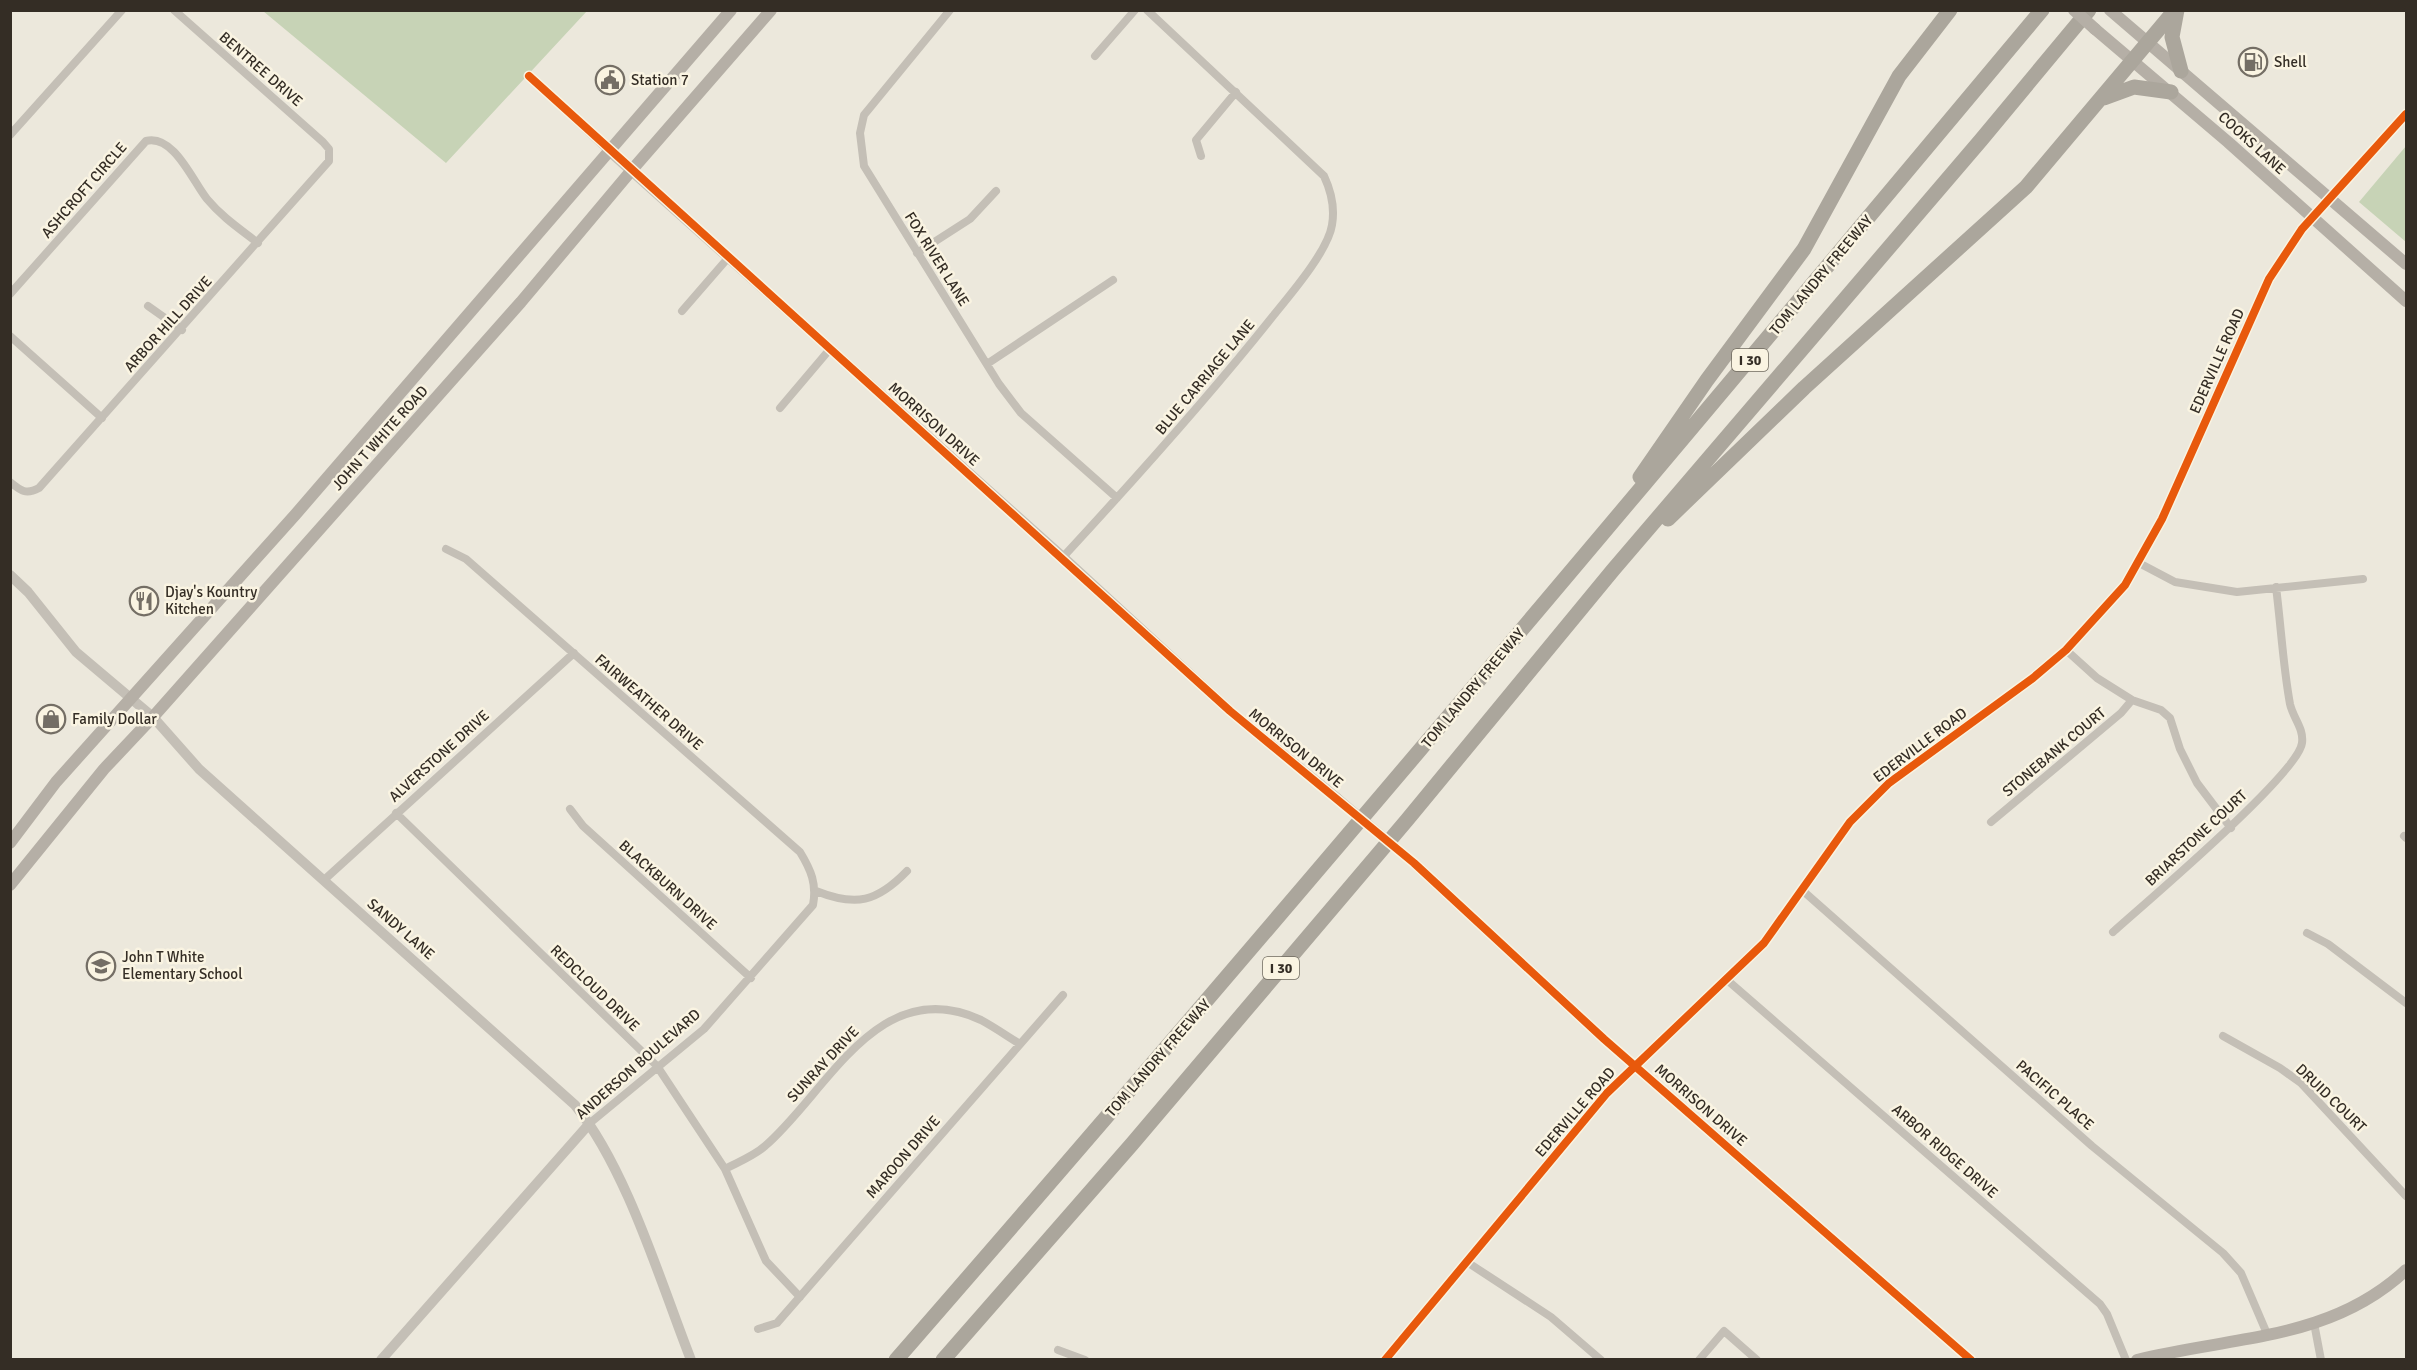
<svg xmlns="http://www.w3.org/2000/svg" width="2417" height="1370" viewBox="0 0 2417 1370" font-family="Signika,sans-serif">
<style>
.green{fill:#c7d3b6}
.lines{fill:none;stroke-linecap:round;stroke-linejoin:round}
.minor{stroke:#c4bfb6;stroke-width:8}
.tertiary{stroke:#c4bfb6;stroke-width:10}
.secondary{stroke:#b5afa6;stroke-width:12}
.motorway{stroke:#aba69c;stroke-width:15}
.tertiary-bridge{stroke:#c4bfb6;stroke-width:10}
.secondary-bridge{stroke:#b5afa6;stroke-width:12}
.cycleway-casing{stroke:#faf4e2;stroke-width:11}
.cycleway{stroke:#e8590c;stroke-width:8}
.labels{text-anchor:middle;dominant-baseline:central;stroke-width:5;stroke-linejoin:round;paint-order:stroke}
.shield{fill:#faf4e2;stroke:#6f695e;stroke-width:1.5}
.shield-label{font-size:14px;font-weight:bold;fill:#342d25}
.poi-label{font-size:15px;fill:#342d25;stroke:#faf4e2;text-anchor:start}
.street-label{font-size:15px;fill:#342d25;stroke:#faf4e2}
</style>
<rect width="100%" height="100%" fill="#ece8dc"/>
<!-- green -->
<path class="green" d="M263,11H587L446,163Z
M2406,146V242L2359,202Z"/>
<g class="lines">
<!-- minor -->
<path class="minor" d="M950,10L864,115L860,133L864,166L999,384L1021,413L1117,498
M1095,56L1135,10
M529,76L609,151
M10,135L122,10
M1201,156L1196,140L1236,92
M917,253L970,219L996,191
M10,294L146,141C174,134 193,182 207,199C222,217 240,229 258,243
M148,306L182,330
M682,311L728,258
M10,336L102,418
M987,364L1113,280
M780,408L830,349
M10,482C21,491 26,495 39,488L329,161V149L323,142L174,10
M446,549L466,559L800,852C811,870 817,884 813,905L704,1029L590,1123
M1063,557C1135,479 1207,399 1273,316C1290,295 1328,251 1332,225C1335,208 1331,191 1324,176L1147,10
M2139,563L2175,582L2237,592L2363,579
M2066,650L2097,678L2132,700L2161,710L2170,718L2180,749L2197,783L2231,828
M570,809L583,826L751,978
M396,813L657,1066L725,1169L766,1261L800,1297
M1991,822L2121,713L2132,700
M2404,836L2406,838
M324,880L574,653
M1802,890L2092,1146L2223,1253L2241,1273L2268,1336
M816,891C856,907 877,902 907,871
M2113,932C2143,905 2299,773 2302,743C2304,728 2293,718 2290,704C2283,666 2281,626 2276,587
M2307,933L2328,944L2406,1003
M1726,979L2100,1304L2107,1314L2126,1360
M2223,1036L2280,1068L2301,1083L2406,1196
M725,1169C738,1162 754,1156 765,1146C827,1093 878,972 981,1020C994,1027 1007,1036 1020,1044
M1467,1262L1551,1317L1601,1360
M2314,1323L2321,1360
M758,1329L777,1323L1063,995
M1058,1350L1085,1360
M1699,1360L1724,1331L1757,1360"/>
<!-- tertiary -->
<path class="tertiary" d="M609,151L1063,557L1230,711L1337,798
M10,575L28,592L76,652L153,717L199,769L575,1105C627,1169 660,1281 691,1360
M1414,863L1604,1039L1971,1360
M381,1360L590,1123
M1385,1360L1607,1093L1764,943L1850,822L1889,783L2033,678L2066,650L2125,585L2162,519L2269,279L2302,229L2406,114"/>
<!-- secondary -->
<path class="secondary" d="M2110,10L2406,264
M2095,29L2228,142L2406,301
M10,843L56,782L295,515L731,10
M10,885L104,769L153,717L521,302L631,171L771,10
M2137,1360C2232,1336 2330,1341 2406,1270"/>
<!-- motorway -->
<path class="motorway" d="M2177,10L2172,37L2181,71
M2104,98L2134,87L2171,92
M1640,477L1707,380L1804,249L1899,76L1950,10
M1668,519L1804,388L2026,187L2175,10
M896,1360C1284,915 1663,463 2042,10
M943,1360L1132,1144L1407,820L1613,570L1981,140L2089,10"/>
<!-- tertiary-bridge -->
<path class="tertiary-bridge" d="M1337,798L1414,863"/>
<!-- secondary-bridge -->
<path class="secondary-bridge" d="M2074,10L2095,29"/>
<!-- cycleway casing -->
<g class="cycleway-casing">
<path id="cycleway" d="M529,76L1230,711L1414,863L1604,1039L1971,1360
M1385,1360L1607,1093L1764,943L1850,822L1889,783L2033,678L2066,650L2125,585L2162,519L2269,279L2302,229L2406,114"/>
</g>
<!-- cycleway -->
<use href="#cycleway" class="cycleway"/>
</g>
<!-- icons -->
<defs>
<g id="fuel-ring" transform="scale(1.5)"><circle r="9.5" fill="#faf4e2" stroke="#746e65" stroke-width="1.5"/><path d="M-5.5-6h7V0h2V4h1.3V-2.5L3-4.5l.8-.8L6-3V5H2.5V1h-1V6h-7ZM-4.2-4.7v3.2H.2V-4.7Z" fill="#746e65"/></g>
<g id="civic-ring" transform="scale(1.5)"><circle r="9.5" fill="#faf4e2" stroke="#746e65" stroke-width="1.5"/><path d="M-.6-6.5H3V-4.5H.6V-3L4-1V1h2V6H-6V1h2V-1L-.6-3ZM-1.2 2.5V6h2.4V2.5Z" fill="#746e65"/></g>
<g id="restaurant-ring" transform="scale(1.5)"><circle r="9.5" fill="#faf4e2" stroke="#746e65" stroke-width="1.5"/><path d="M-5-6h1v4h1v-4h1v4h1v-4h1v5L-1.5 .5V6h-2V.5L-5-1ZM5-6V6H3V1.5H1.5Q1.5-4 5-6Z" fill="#746e65"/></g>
<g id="shop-ring" transform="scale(1.5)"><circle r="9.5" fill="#faf4e2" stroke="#746e65" stroke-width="1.5"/><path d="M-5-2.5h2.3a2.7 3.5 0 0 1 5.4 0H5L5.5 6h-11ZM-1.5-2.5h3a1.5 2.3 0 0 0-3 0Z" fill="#746e65"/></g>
<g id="school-ring" transform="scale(1.5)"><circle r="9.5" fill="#faf4e2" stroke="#746e65" stroke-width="1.5"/><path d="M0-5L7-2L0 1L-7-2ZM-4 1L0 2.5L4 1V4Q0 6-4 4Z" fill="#746e65"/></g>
</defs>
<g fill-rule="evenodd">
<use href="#fuel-ring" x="2253" y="62"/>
<use href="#civic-ring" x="610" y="80"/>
<use href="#restaurant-ring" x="144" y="601"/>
<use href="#shop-ring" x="51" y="719"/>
<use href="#school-ring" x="101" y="966"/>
</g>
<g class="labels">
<!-- shield labels -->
<g class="shield">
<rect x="1732" y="349" width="36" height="22" rx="4.5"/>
<rect x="1263" y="957" width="36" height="22" rx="4.5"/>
</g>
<g class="shield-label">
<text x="1750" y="360">I 30</text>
<text x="1281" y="968">I 30</text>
</g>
<!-- poi labels -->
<g class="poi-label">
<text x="2274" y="62">Shell</text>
<text x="631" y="80">Station 7</text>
<text x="165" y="592">Djay's Kountry<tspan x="165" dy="17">Kitchen</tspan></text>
<text x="72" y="719">Family Dollar</text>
<text x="122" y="957">John T White<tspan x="122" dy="17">Elementary School</tspan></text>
</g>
<!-- street labels -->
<g class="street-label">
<text transform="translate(261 69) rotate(41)">BENTREE DRIVE</text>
<text transform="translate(2252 143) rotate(42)">COOKS LANE</text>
<text transform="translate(84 190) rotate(-49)">ASHCROFT CIRCLE</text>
<text transform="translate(937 259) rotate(58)">FOX RIVER LANE</text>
<text transform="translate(1821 275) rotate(-50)">TOM LANDRY FREEWAY</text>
<text transform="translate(168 324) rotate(-48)">ARBOR HILL DRIVE</text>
<text transform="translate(2217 361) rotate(-66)">EDERVILLE ROAD</text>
<text transform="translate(1205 377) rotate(-50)">BLUE CARRIAGE LANE</text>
<text transform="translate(934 424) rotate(42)">MORRISON DRIVE</text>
<text transform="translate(380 438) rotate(-48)">JOHN T WHITE ROAD</text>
<text transform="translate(1473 688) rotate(-50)">TOM LANDRY FREEWAY</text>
<text transform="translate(649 702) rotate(41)">FAIRWEATHER DRIVE</text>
<text transform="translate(1920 745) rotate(-37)">EDERVILLE ROAD</text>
<text transform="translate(1296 748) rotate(39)">MORRISON DRIVE</text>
<text transform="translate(2054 752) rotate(-40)">STONEBANK COURT</text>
<text transform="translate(439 756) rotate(-42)">ALVERSTONE DRIVE</text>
<text transform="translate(2196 838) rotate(-43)">BRIARSTONE COURT</text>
<text transform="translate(668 885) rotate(42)">BLACKBURN DRIVE</text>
<text transform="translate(401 929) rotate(41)">SANDY LANE</text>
<text transform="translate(595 988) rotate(44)">REDCLOUD DRIVE</text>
<text transform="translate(1158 1058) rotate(-49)">TOM LANDRY FREEWAY</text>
<text transform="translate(638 1064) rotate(-41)">ANDERSON BOULEVARD</text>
<text transform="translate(823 1064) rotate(-47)">SUNRAY DRIVE</text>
<text transform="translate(2055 1095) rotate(41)">PACIFIC PLACE</text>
<text transform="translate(2331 1098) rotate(44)">DRUID COURT</text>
<text transform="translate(1701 1105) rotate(41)">MORRISON DRIVE</text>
<text transform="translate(1575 1112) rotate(-49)">EDERVILLE ROAD</text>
<text transform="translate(1945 1151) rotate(41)">ARBOR RIDGE DRIVE</text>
<text transform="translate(903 1157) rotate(-49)">MAROON DRIVE</text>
</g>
</g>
<!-- border -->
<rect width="2417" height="1370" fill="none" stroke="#342d25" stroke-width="24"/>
</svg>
